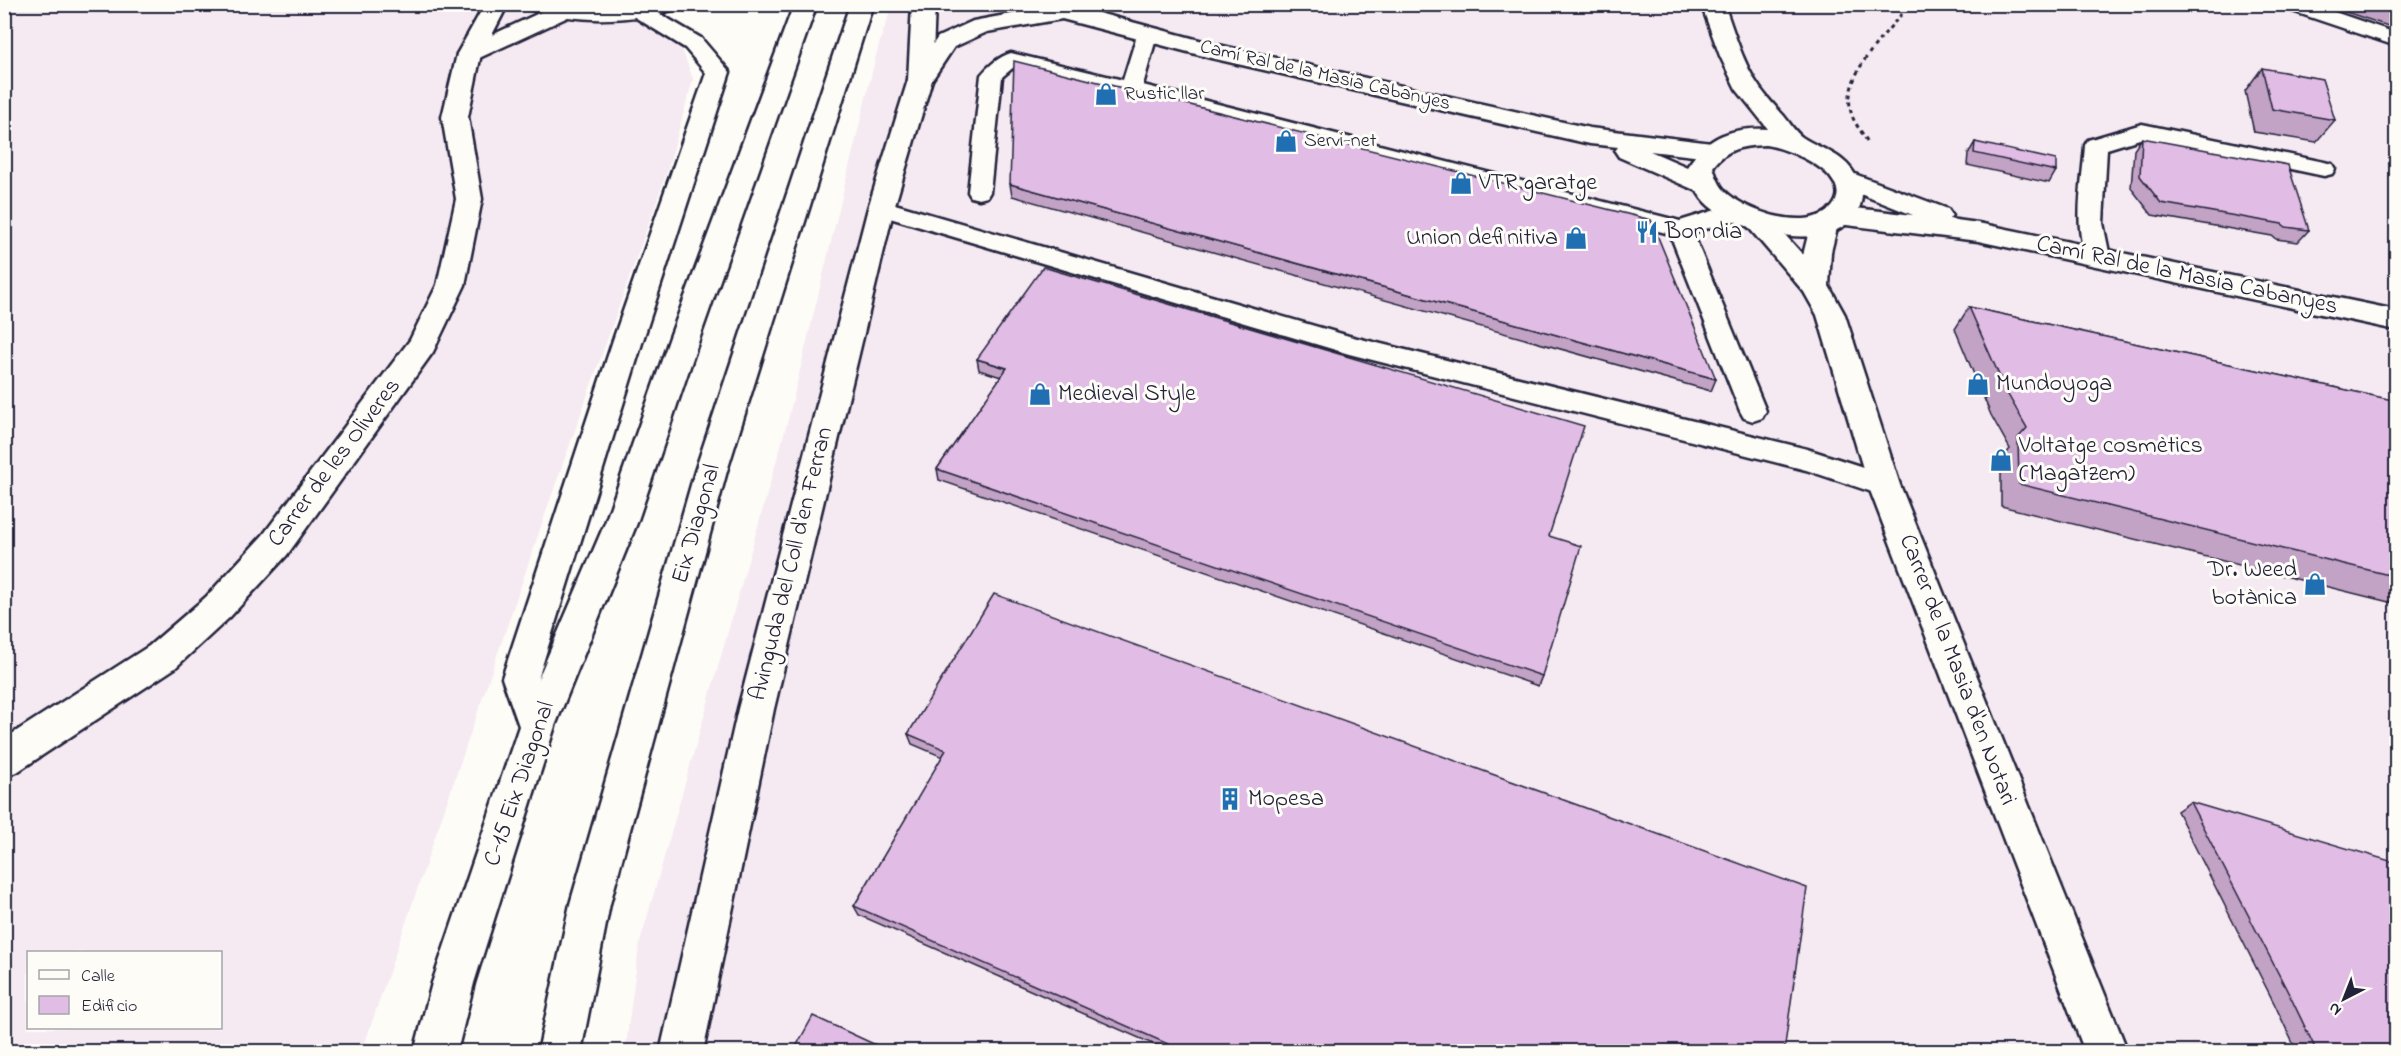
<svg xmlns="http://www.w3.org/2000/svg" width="2401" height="1056" viewBox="0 0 2401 1056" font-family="'Indie Flower',sans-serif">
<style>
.built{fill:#f5e9f2;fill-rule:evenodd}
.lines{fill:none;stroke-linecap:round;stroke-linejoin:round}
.service-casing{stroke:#22223b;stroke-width:5}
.minor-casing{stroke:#22223b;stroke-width:5}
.tertiary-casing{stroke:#22223b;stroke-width:5}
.trunk-casing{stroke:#22223b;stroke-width:5}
.path{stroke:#22223b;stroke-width:3;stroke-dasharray:4 4;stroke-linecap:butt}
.service{fill:#fdfcf7;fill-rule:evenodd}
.minor{fill:#fdfcf7;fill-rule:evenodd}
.tertiary{fill:#fdfcf7;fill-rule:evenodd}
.trunk{fill:#fdfcf7;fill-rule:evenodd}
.wall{fill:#c2a2c5;stroke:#22223b;stroke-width:1.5}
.building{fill:#e1bce5;stroke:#22223b;stroke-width:1.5}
.labels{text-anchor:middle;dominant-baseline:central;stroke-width:6;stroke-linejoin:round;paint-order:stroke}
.far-street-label{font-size:20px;fill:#22223b;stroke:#fdfcf7}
.far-poi-label{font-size:20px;fill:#22223b;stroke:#fdfcf7;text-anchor:start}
.poi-label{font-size:24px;fill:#22223b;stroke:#fdfcf7;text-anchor:start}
.street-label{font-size:24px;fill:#22223b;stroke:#fdfcf7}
</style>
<rect width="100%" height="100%" fill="#fdfcf7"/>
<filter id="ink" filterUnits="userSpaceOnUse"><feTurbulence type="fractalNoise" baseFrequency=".0167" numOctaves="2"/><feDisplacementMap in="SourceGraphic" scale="12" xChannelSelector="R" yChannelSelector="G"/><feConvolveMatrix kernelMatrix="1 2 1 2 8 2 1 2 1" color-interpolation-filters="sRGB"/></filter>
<g filter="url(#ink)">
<!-- built -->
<path class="built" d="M2335,4L2396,25V1051L625,1052L639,946L788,420L878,48L892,5Z
M5,5H665L693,79L667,172L550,500L362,1051L5,1052ZM28,952H220V1028H28Z"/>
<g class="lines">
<!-- service casing -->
<g class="service-casing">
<path id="service" d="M2280,4H2311L2396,33V46L2283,8Z
M1147,29L1154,31L1157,35L1143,85L1680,221L1735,204L1743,207L1747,212L1743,217L1693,233L1766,411L1762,418L1753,421L1744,418L1740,411L1670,234L1015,66L1002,77L990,192L987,197L979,199L971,197L968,192L981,75C988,66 1000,56 1011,53L1123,80L1137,35L1140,31Z
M2142,124L2324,162L2332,164L2335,169L2332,174L2324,176L2143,138L2107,149L2103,223L2110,257L2106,263L2098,265L2090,263C2071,233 2083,178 2085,145L2088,140Z
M881,200L1349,336L1807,449L1894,477L1898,485L1894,493L1884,496L1806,470L1349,354L873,213L869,208L873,203Z"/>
</g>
<!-- minor casing -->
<g class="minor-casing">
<path id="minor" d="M485,4H508L492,35L552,7L560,5L568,7L572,12L568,17L477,59L469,61L461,59L457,54Z
M1035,4H1065L1214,44L1590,128L1720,144L1724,150L1720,156L1711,158L1650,151L1715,179L1719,185L1715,191L1706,193L1697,191L1619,157L1615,151L1618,147L1590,144L1211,58L1062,19L987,32L954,47L932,80L894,208L774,709L703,1052H660L738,709L868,208L908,80L938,37L973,21L1038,9Z
M1844,170L1948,209L1952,215L1949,219L1978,223L2396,310V330L1978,241L1838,224L1831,252L1829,286L1845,315L1900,485L2128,1052H2085L1868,485L1817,315L1804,292L1744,222L1748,216L1758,213L1768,216L1803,255L1811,223L1815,217L1826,214L1829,209L1839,206L1913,215L1835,184L1831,178L1835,172Z"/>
</g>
<!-- tertiary casing -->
<g class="tertiary-casing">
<path id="tertiary" d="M526,4L603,6L680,4L677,9C626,22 580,23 529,9Z
M1701,4H1724C1734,32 1743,64 1760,88C1767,98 1776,107 1784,116C1789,122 1795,132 1802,137C1823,151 1845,153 1858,180C1866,194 1861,210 1850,221C1819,252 1738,231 1709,206C1697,196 1692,181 1687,167C1708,136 1731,127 1768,129L1736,89L1720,56ZM1765,145C1786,147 1858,176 1832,207C1809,233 1747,212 1726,192C1719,185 1716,176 1713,167C1727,148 1742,146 1765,145Z
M469,47L477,49L481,54L468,117L482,199L465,285L433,352L287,555L230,617L175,668L17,772L4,777V739L149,646L206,597L263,535L410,340L437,285L456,199L442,117L457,54L461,49Z"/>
</g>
<!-- trunk casing -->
<g class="trunk-casing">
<path id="trunk" d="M643,4L701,38L730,72L643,340L538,679L605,523L670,337L794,4H817L700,337L637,523L555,726L474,983L457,1052H414L432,983L519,726L502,678L613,340L706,73L685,48L633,16L629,11L633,6Z
M850,4H873L727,471L610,904L581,1052H538L570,904L695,471Z
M912,4H935L932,80L929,85L920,87L911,85L908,80Z"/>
</g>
<!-- path -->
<path class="path" d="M1867,141C1862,132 1853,122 1851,112C1841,74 1888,32 1910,4"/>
<!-- service -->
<use href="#service" class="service"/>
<!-- minor -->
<use href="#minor" class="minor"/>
<!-- tertiary -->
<use href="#tertiary" class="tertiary"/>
<!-- trunk -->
<use href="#trunk" class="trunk"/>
</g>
<!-- wall -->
<path class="wall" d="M2325,4H2397V29L2325,5Z
M2262,68L2335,120L2316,142L2254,132L2245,91Z
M2142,138L2309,230L2298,242L2276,239L2272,236L2152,215L2131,188L2134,150Z
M1975,142L2056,171L2049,183L1967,165L1968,154Z
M1010,184L1716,379L1711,391L1012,196Z
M1969,307L2397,401V604L2001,506V460L2010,449L1991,415L1955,329Z
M977,359L1549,536L1542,676L1538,686L939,480L937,469L1001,377L979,370Z
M908,734L1784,1052H1171L859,915L854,906L943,757L912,744Z
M2190,802L2397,1052H2297L2275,1005L2177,811Z"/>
<!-- building -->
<path class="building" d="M2367,4H2397V14Z
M1014,61L1651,220L1716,379L1010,184Z
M2262,68L2322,79L2335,120L2272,109Z
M2142,138L2288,165L2309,230L2286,227L2282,224L2161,203L2140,176Z
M1975,142L2056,160V171L1974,153Z
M1043,267L1584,426L1549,536L1581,546L1542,676L937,469L1007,368L977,359Z
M1969,307L2397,401V577L2019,484L2018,438L2027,428L2007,393Z
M994,594L1807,888L1784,1052H1697L1680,1045L1678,1052H1186L854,906L946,750L908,734Z
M2190,802L2397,863V1052H2317L2291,998Z
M813,1016L891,1052H793Z"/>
</g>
<!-- icons -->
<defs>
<g id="shop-bare" transform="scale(1.8)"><path d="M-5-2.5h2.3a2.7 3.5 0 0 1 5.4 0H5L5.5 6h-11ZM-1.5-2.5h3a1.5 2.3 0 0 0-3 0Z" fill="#1f6fb2" stroke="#fdfcf7" stroke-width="2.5" paint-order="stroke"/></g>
<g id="restaurant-bare" transform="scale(1.8)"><path d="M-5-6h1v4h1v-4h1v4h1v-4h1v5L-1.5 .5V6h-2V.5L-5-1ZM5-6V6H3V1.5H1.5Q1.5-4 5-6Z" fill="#1f6fb2" stroke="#fdfcf7" stroke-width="2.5" paint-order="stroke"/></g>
<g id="building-bare" transform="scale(1.8)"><path d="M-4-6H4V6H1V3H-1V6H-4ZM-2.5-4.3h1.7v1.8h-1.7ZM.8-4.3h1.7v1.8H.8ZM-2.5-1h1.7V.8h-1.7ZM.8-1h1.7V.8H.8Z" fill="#1f6fb2" stroke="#fdfcf7" stroke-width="2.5" paint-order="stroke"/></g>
</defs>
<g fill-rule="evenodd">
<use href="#shop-bare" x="1106" y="94"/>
<use href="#shop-bare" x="1286" y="141"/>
<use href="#shop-bare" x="1461" y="183"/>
<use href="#restaurant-bare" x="1647" y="232"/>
<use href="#shop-bare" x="1576" y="238"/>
<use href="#shop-bare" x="1978" y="384"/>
<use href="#shop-bare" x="1040" y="394"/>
<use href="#shop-bare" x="2001" y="460"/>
<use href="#shop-bare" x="2315" y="584"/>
<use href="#building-bare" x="1230" y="799"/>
</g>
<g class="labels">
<!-- far-street labels -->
<g class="far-street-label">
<text transform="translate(1325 76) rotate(13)">Camí Ral de la Masia Cabanyes</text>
</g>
<!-- far-poi labels -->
<g class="far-poi-label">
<text x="1124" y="94">Rustic llar</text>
<text x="1304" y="141">Servi-net</text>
</g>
<!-- poi labels -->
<g class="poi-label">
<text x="1479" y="183">VTR garatge</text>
<text x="1665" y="232">Bon dia</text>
<text x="1558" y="238" text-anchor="end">Union definitiva</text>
<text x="1996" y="384">Mundoyoga</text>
<text x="1058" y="394">Medieval Style</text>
<text x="2019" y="446">Voltatge cosmètics<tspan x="2019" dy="28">(Magatzem)</tspan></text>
<text x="2297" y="570" text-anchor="end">Dr. Weed<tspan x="2297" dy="28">botànica</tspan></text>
<text x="1248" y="799">Mopesa</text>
</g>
<!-- street labels -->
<g class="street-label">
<text transform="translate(2187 276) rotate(12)">Camí Ral de la Masia Cabanyes</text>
<text transform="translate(335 463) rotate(-53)">Carrer de les Oliveres</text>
<text transform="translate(697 524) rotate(-74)">Eix Diagonal</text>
<text transform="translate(792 564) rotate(-76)">Avinguda del Coll d'en Ferran</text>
<text transform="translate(1957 670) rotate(69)">Carrer de la Masia d'en Notari</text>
<text transform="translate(520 784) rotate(-71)">C-15 Eix Diagonal</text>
</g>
</g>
<!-- margin -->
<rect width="2401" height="1056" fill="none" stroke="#fdfcf7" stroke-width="24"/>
<rect x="12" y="12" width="2377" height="1032" fill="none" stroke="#22223b" stroke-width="2" filter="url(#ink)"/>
<!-- legend -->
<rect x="27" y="951" width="195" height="78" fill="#fdfcf7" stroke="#a5a5ac" stroke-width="1.5"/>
<rect x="39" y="970" width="30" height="9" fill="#fdfcf7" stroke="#a5a5ac" stroke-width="1.5"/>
<text x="81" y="981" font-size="18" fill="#22223b">Calle</text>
<rect x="39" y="996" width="30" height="18" fill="#e1bce5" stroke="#a5a5ac" stroke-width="1.5"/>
<text x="81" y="1011" font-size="18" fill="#22223b">Edificio</text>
<!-- north arrow -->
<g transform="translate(2344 999) rotate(222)" stroke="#fdfcf7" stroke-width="4.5" paint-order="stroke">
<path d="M0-4.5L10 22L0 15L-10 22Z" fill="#22223b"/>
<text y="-9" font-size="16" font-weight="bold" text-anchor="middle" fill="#22223b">N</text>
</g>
</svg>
